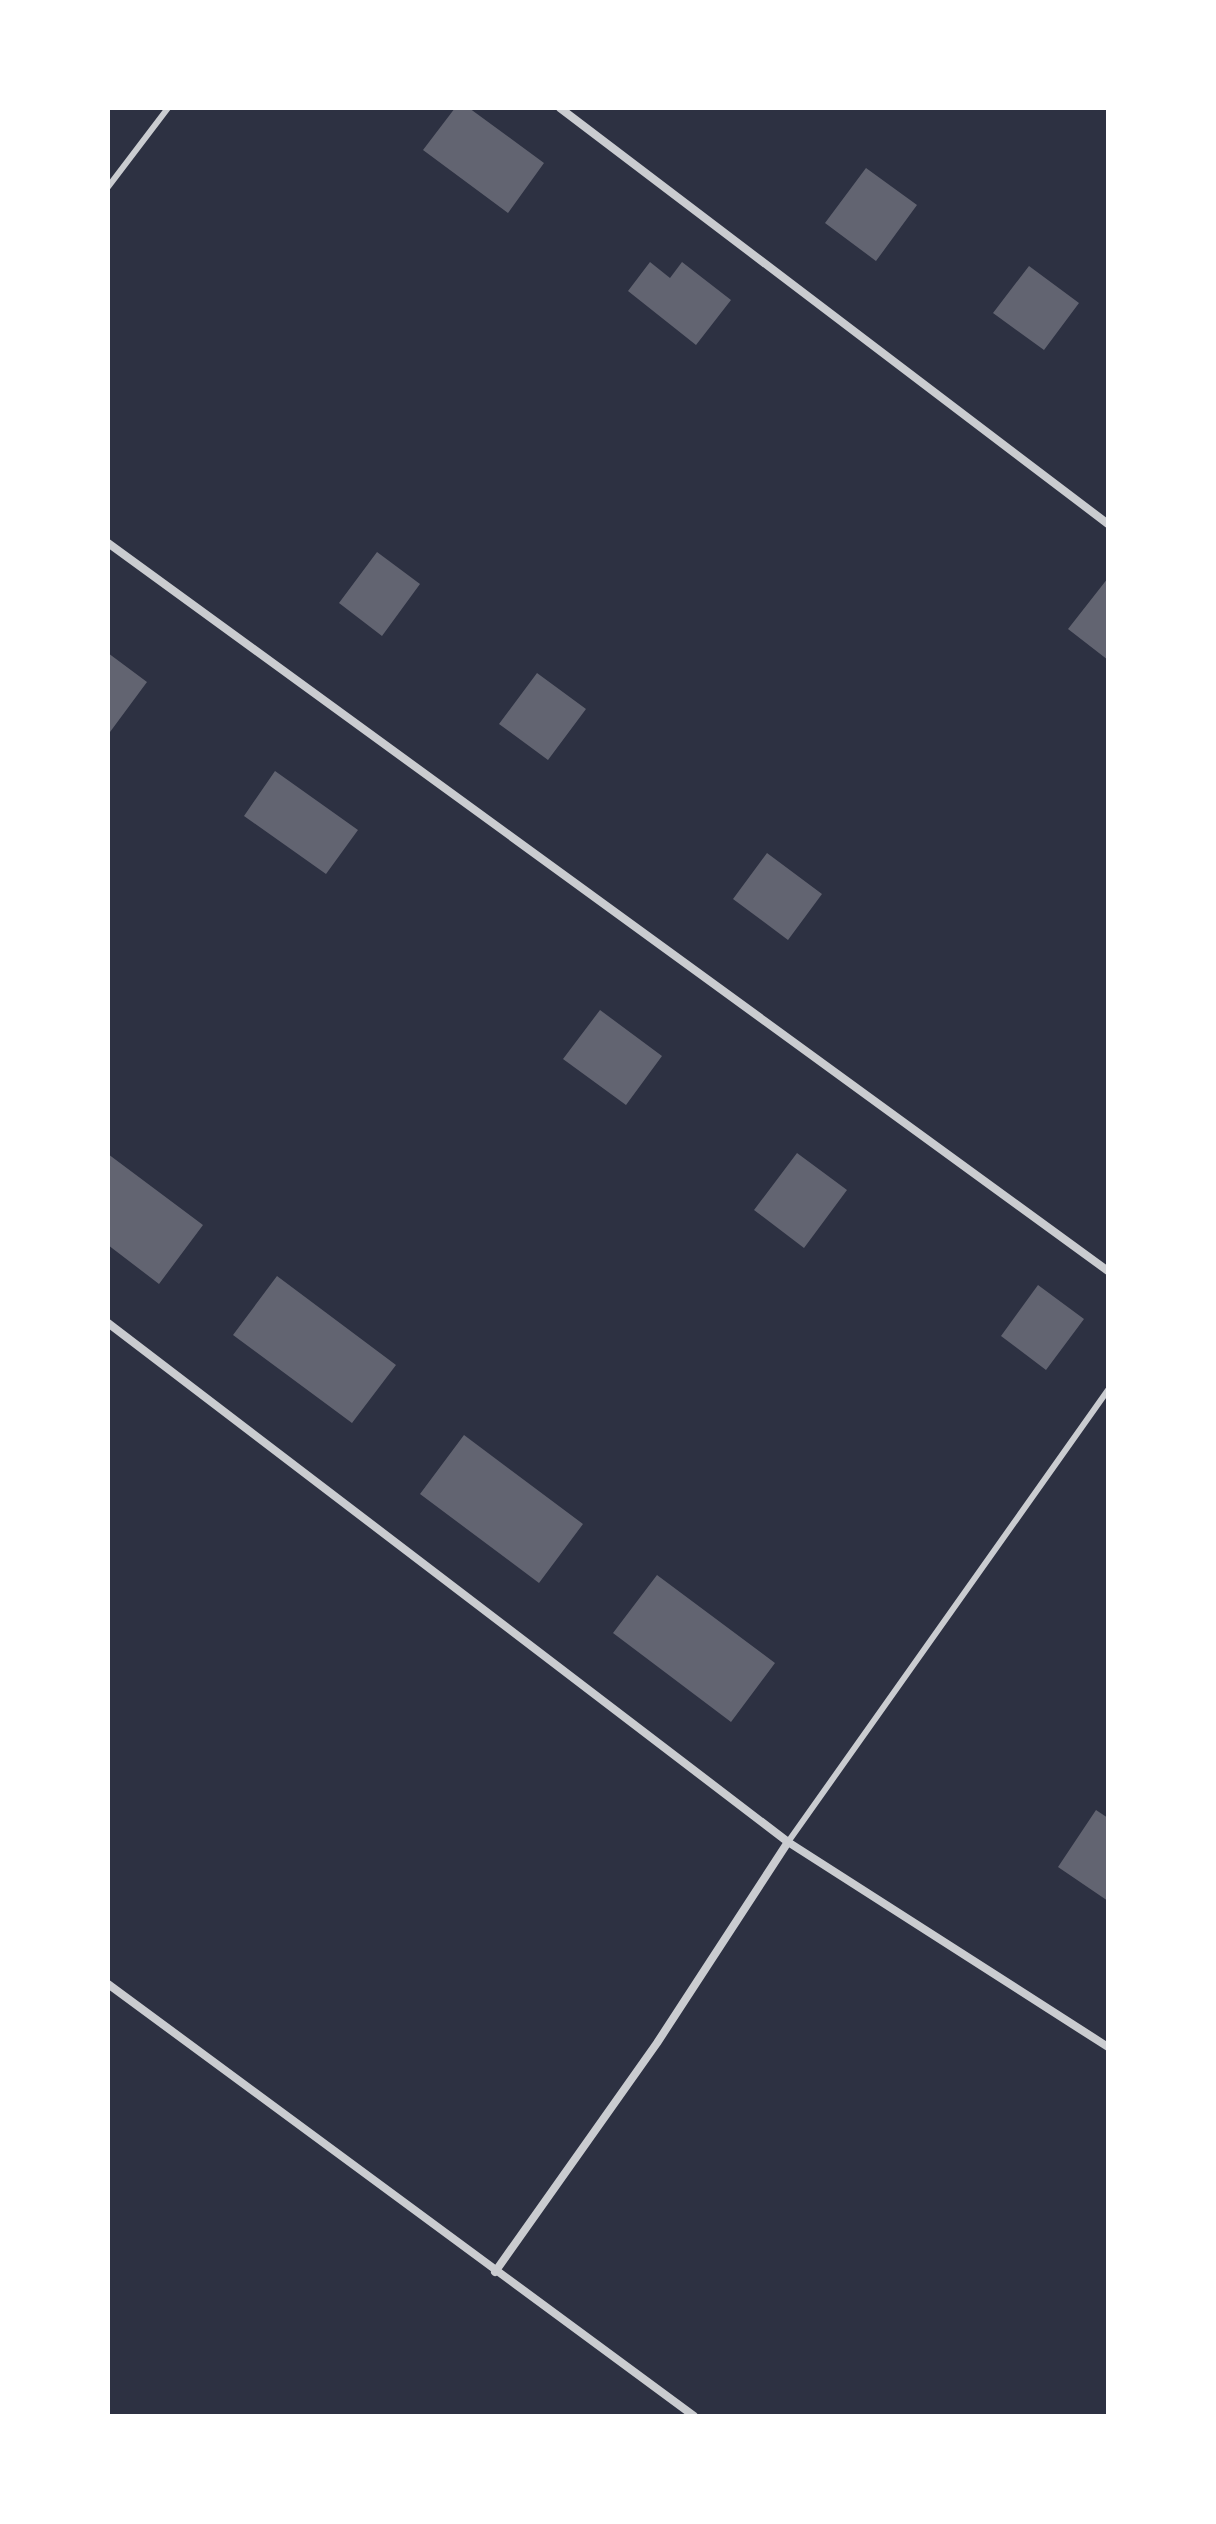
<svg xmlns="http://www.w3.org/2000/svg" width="1216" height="2524" viewBox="0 0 1216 2524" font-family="Overpass,sans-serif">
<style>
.building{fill:#626471}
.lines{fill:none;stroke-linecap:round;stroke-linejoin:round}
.service{stroke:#caccd0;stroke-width:6}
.minor{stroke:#caccd0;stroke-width:8}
</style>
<rect width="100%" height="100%" fill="#2d3142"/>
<!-- building -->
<path class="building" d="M455,108H469L544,163L508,213L423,150Z
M866,168L917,205L876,261L825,223Z
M650,262L670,278L682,262L731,300L696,345L628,291Z
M1029,266L1079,303L1044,350L993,313Z
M377,552L420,584L382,636L339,603Z
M1108,578V660L1068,629Z
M108,653L147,682L110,732L108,731Z
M537,673L586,709L548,760L499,724Z
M275,771L358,830L326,874L244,816Z
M767,853L822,894L788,940L733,899Z
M600,1010L662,1056L626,1105L563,1059Z
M797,1153L847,1190L804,1248L754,1210Z
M108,1154L203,1225L159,1284L108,1245Z
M277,1276L396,1365L352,1423L233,1335Z
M1038,1285L1084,1319L1046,1370L1001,1336Z
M464,1435L583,1524L539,1583L420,1494Z
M657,1575L775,1663L731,1722L613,1633Z
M1096,1810L1108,1818V1901L1058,1867Z"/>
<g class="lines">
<!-- service -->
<path class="service" d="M108,187L168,108
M788,1842L1108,1390"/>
<!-- minor -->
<path class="minor" d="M560,108L1108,524
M108,543L1108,1271
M108,1323L788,1842L1108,2047
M108,1984L694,2416
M495,2272L657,2043L788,1842"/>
</g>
<!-- border -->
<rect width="1216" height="2524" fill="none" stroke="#ffffff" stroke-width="220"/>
</svg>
